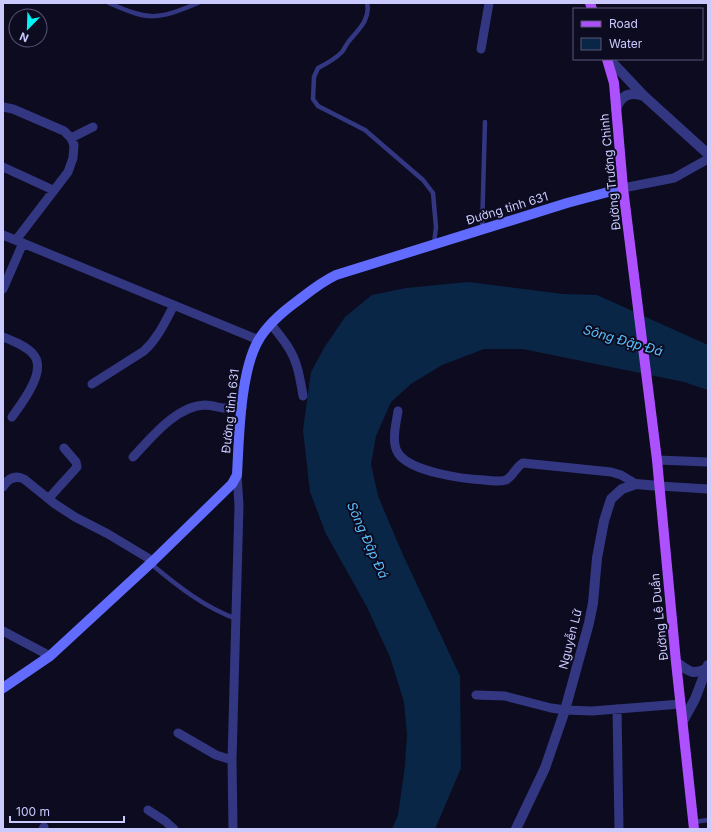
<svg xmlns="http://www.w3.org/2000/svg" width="711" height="832" viewBox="0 0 711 832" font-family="Inter,sans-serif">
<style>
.water{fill:#092646}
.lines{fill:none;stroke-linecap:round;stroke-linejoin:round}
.service{stroke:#333782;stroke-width:4.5}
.minor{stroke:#333782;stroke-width:9}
.tertiary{stroke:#333782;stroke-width:10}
.secondary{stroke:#616cff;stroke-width:10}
.primary{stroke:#ad51ff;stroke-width:10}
.labels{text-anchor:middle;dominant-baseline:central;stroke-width:4;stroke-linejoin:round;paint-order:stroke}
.street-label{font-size:12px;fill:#cbcaff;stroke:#0d0b20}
.water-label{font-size:13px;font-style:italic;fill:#58c2ff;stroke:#0d0b20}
</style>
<rect width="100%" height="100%" fill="#0d0b20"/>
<!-- water -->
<path class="water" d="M468,282L563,294L597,295L708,345V390L684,382L523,349H484L442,365L411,384L391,402L376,436L371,464L378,496L403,555L460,676L461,768L435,829H392L398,815L405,766L407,735L404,702L390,657L367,607L326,534L310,492L303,430L311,372L324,348L345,317L372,295L406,288Z"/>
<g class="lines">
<!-- service -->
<path class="service" d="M109,3C150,21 157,20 198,3
M367,3C371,19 358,30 349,41C346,45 344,49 342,52C335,59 326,64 318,68L314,77L313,99L318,106L365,130L423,180L433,193L436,227L434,244
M482,229L485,122
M150,563C176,585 205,608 237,619
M693,822L708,820"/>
<!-- minor -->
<path class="minor" d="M481,49L489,3
M3,107L13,109L64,131L71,138L74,145L73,158L68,172L16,240
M71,138L93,127
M3,167L53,190
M623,188L674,178L708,159
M3,235L259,340
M3,289L23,243
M271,324C276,331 283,339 288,347C298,362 300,379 303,396
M3,337C13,341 26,346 33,354C48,370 22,403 12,417
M92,384L144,351C158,338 165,322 174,305
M398,411C396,424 391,442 398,453C410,472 464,479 484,480C491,481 499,482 506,480C513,476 516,467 523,463L611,472L621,475L636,484
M133,457C151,438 176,406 205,405C211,405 217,407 223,408C229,409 235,408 242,408
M657,460L708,462
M659,486L708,489
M3,487C8,478 15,475 24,479L55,504L75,517L108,534L153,561
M49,498L77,467L76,462L64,448
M3,631L50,656
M476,695L505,696L551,708L565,710L592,711L681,704
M617,709L619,829
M178,733L216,755L232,760
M148,810L165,821L174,829
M43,829L44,827
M233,829L232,760L239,505L237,475"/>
<!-- tertiary -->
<path class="tertiary" d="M609,59L644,96L708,154
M616,109C621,95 630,91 644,96
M676,662C688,671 693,676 707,668
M683,721L695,699L708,665
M516,829L545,768L565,710L589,623L593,603L597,558L604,521L611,499L622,489L636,484L659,486"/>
<!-- secondary -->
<path class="secondary" d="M3,688L50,656L153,561L232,484L237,475C239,438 240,373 258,341C267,325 281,313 296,302C309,292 321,282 336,275L567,203L623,188"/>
<!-- primary -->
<path class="primary" d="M590,3L592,9
M607,59L614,83L623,188L657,460L676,662L694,829"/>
</g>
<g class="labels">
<!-- street labels -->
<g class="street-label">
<text transform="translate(610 172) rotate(-96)">Đường Trường Chinh</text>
<text transform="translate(507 208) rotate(-17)">Đường tỉnh 631</text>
<text transform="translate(230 411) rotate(-84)">Đường tỉnh 631</text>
<text transform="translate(659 617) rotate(-96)">Đường Lê Duẩn</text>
<text transform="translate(570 639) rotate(-76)">Nguyễn Lữ</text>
</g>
<!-- water labels -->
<g class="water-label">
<text transform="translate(623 340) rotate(16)">Sông Đập Đá</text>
<text transform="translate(368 540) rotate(66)">Sông Đập Đá</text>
</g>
</g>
<!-- border -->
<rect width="711" height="832" fill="none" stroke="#cbcaff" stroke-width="8"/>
<!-- legend -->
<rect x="573" y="8" width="130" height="52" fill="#0d0b20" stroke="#595779"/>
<rect x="581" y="21" width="20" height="6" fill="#ad51ff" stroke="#595779"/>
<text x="609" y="28" font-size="12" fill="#cbcaff">Road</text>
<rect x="581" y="38" width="20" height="12" fill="#092646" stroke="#595779"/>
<text x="609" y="48" font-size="12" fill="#cbcaff">Water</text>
<!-- north arrow -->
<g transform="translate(28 28) rotate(203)"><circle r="19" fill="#0d0b20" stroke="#595779"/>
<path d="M0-3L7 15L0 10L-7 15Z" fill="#00f4f5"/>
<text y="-6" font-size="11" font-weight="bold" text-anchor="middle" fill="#cbcaff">N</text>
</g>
<!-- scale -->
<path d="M10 816v6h114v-6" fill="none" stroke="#cbcaff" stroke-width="2"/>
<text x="16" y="816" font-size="12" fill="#cbcaff" stroke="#0d0b20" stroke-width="3" paint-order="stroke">100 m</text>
</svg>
